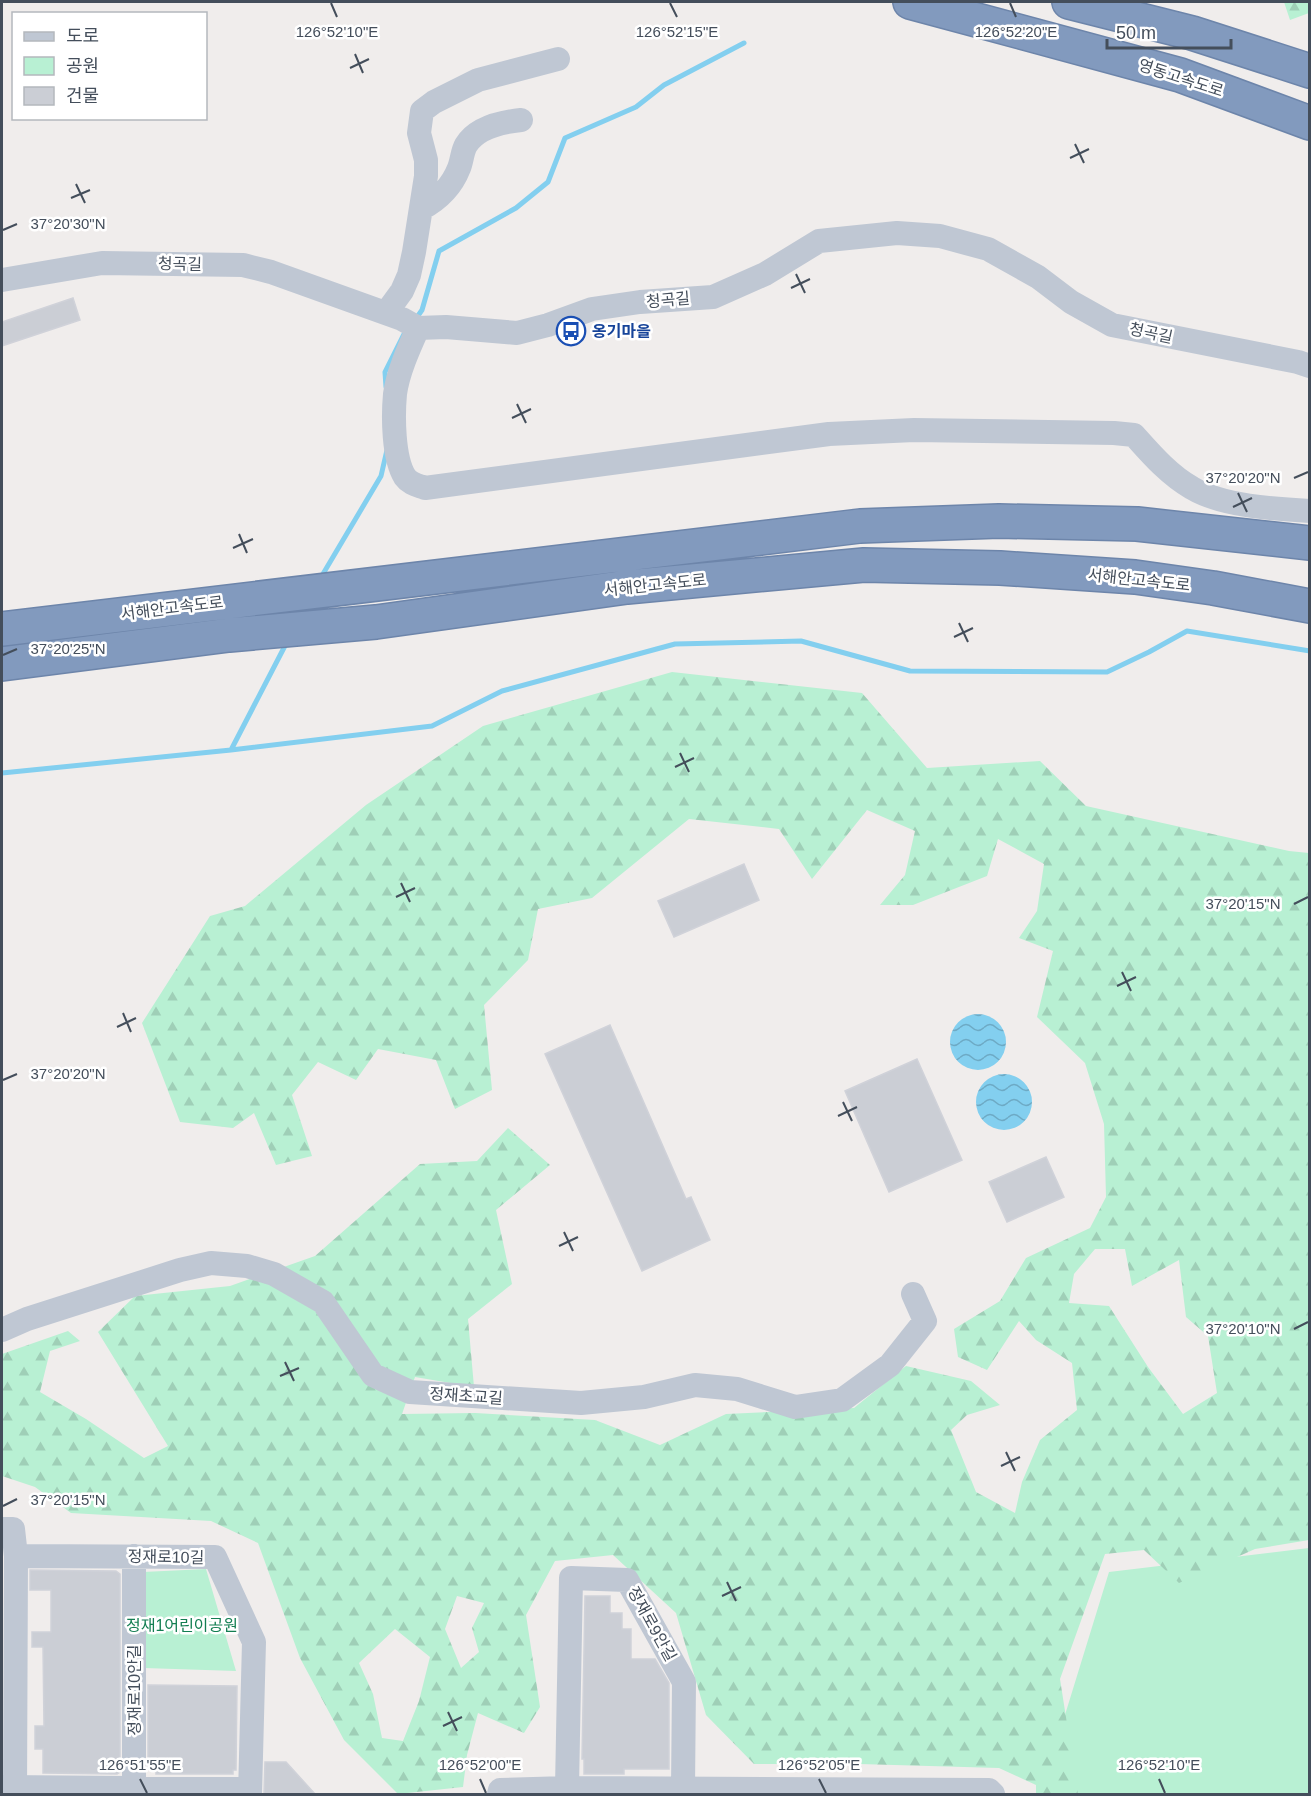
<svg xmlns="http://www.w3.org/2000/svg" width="1311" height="1796" viewBox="0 0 1311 1796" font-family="Arial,'Noto Sans KR',sans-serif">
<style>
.green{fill:#b8f0d3}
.forest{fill:url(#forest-firs);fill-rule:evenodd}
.water{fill:url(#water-waves)}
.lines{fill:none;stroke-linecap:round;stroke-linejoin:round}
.stream{stroke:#83cfef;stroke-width:5}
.building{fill:#cbced5;stroke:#d0d2d9;stroke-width:1.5}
.highway-casing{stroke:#6d85aa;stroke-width:36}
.minor{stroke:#bfc7d3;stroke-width:24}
.highway{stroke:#829abe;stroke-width:33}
.ticks{fill:none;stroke:#444e5b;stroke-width:2}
.labels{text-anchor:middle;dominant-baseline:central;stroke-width:5;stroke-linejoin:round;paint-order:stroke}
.street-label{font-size:16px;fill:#444e5b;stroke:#fff}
.transit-label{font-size:16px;font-weight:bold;fill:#164399;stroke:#fff;text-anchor:start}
.park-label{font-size:16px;fill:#137e52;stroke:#fff}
.ticks-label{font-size:15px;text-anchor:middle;fill:#444e5b;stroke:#fff;stroke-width:5;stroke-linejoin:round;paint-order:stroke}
</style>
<defs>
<pattern id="forest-firs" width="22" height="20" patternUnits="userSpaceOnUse" patternTransform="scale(1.5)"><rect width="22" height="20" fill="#b8f0d3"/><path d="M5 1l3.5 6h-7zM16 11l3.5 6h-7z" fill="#9fcfb7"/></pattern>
<pattern id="water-waves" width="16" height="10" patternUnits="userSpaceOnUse" patternTransform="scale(1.5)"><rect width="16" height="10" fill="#83cfef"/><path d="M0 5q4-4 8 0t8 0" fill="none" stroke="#6daac5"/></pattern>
</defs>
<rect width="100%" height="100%" fill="#f0edec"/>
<!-- green -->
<path class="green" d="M1309,1548V1794H1045L1048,1770L1109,1572Z
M206,1569L236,1671L144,1668L143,1572Z"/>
<!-- forest -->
<path class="forest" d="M1284,2H1309V13L1290,20Z
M672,672L862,693L927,768L1040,761L1086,806L1289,851L1309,853V1540L1255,1549L1179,1583L1144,1550L1105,1554L1060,1679L1078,1794H1036V1785L999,1768L859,1764H754L706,1715L676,1613L613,1555L555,1561L526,1615L540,1707L524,1733L478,1713L467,1755L463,1787L398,1794L344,1740L300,1658L258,1543L211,1521L71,1513L35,1487L2,1476V1354L68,1331L80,1341L50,1351L40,1392L86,1419L144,1458L168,1446L98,1332L135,1296L230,1286L315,1256L420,1164L477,1161L508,1128L550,1165L496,1210L512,1284L468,1319L474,1387L415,1377L402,1414L475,1413L595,1420L660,1445L726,1414L854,1408L906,1366L971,1381L1000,1405L967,1415L951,1430L976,1492L1015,1513L1022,1482L1040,1440L1077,1410L1072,1363L1036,1340L1019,1321L987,1370L958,1357L954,1329L1000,1301L1026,1258L1090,1228L1106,1197L1104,1124L1085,1063L1037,1017L1053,951L1019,938L1037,911L1044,864L998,839L987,876L913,905H880L905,875L915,831L867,810L812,879L779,829L689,819L592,898L538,909L528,960L484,1005L492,1090L455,1109L436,1060L378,1049L356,1080L318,1062L292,1095L312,1156L276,1165L254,1113L233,1128L180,1122L142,1023L210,916L245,906L366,805L483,726ZM1095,1249H1125L1132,1286L1179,1260L1186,1317L1208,1336L1217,1393L1183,1414L1148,1367L1109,1306L1069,1303L1074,1274ZM457,1596L484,1603L472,1628L479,1652L461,1668L445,1629ZM395,1629L430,1657L419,1701L403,1741L382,1738L373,1694L359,1663Z"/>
<!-- water -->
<path class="water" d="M950 1042a28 28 0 1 1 56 0a28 28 0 1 1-56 0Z
M976 1102a28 28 0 1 1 56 0a28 28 0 1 1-56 0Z"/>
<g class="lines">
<!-- stream -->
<path class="stream" d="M415,320L422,310L439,251L516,208L548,182L565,138L636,107L664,85L744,43
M386,387L385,372L404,334
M320,579L381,476L387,450
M231,750L288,640
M2,773L231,750L432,726L502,691L675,644L801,641L910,671L1107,672L1149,652L1187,631L1310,651"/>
</g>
<!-- building -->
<path class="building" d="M73,298L80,320L2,346V322Z
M744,864L759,900L674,937L658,901Z
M610,1025L686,1199L691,1197L710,1240L642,1271L545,1054Z
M917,1059L962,1160L889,1192L845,1091Z
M1046,1157L1064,1197L1007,1222L989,1182Z
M30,1570L116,1571L120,1574V1772L117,1774L43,1773V1749H35V1726H44L43,1647H32V1632H51V1590H30Z
M585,1596H610V1613H622V1629H631V1659H655L669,1683V1769H624V1774H584V1759H582Z
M148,1685L237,1686L236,1770H233V1774H156V1770L148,1769Z
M265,1762H286L315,1794H264Z"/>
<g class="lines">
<!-- highway casing -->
<g class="highway-casing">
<path id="highway" d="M910,2L1180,75L1310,123
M1069,2L1192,33L1310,71
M2,629L860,526L999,521L1137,524L1310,543
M2,664L229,635L376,622L627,587L864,565L1000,568L1135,577L1213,588L1310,606"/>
</g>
<!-- minor -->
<path class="minor" d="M421,209C438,200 452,186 459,168C462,161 462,152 466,145C477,127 502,122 521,120
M2,280L102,263L243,265L271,272L402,319L418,328L446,327L517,333L548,325L592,309L640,302L713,297L765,274L819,241L897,233L940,236L988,249L1038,277L1071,302L1112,325L1298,362L1310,366
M386,313L402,291L409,275L414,252L426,176V160L419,133L422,111L434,102L478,80L558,59
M418,328C409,348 398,372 395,394C393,416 393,458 405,477C410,484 417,485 425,488L829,434L914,430L1114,433L1134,435C1151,454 1169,475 1192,488C1222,506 1274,509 1310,511
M2,1330L27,1319L180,1270L211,1263L247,1266L274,1274L323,1302L373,1375L410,1392L581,1403L644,1397L695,1385L737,1389L795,1407L842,1400L890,1365L925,1321L913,1294
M2,1529H13L16,1556L15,1794
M16,1556L215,1557L254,1642L250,1794
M2,1787L250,1789
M134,1788V1556
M567,1788L571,1578L627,1580L684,1682L683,1789
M499,1794L500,1790L567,1788L989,1790L993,1794"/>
<!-- highway -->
<use href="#highway" class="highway"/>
</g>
<!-- ticks -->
<path class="ticks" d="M331,3L337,17M670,3L677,17M1010,3L1016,17M355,54L363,73M350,68L369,59M1075,144L1084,163M1070,158L1089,149M76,184L85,203M71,198L90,190M3,230L17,224M796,274L805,293M791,288L810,279M517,404L526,423M512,418L531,409M1294,478L1308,472M1238,493L1247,512M1233,507L1252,498M239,534L247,553M233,548L253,539M959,623L968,642M954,637L973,628M3,655L17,649M680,753L689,772M675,767L694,758M401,883L410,902M396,897L415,888M1294,904L1308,897M1122,972L1131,991M1117,986L1136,977M123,1013L131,1032M117,1027L136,1018M3,1080L17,1074M843,1102L852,1121M838,1116L857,1107M564,1232L573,1251M559,1246L578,1237M1294,1329L1308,1322M285,1362L294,1381M280,1376L299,1368M1006,1452L1015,1471M1001,1466L1020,1457M3,1506L17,1499M727,1582L736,1601M722,1596L741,1587M448,1712L457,1731M443,1726L462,1717M140,1779L147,1793M480,1779L486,1793M819,1779L826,1793M1159,1779L1165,1793"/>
<!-- icons -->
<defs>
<g id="bus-ring" transform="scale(1.5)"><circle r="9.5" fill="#fff" stroke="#1a4fb4" stroke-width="1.5"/><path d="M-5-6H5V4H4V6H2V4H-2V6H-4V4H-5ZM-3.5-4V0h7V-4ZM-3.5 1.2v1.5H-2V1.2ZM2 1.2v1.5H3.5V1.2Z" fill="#1a4fb4"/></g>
</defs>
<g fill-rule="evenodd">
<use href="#bus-ring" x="571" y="331"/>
</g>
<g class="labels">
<!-- street labels -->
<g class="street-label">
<text transform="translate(1181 78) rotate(18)">영동고속도로</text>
<text transform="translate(180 264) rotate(1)">청곡길</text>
<text transform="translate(668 300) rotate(-5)">청곡길</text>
<text transform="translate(1151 333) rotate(12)">청곡길</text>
<text transform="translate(1139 580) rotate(6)">서해안고속도로</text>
<text transform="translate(655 585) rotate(-6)">서해안고속도로</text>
<text transform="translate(172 608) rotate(-7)">서해안고속도로</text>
<text transform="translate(466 1396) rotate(4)">정재초교길</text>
<text transform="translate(166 1557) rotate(1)">정재로10길</text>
<text transform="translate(652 1624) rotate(61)">정재로9안길</text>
<text transform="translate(134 1690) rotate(-90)">정재로10안길</text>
</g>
<!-- transit labels -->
<g class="transit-label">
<text x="592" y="331">옹기마을</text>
</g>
<!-- park labels -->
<g class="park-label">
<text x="182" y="1625">정재1어린이공원</text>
</g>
</g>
<g class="ticks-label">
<text x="337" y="37">126°52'10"E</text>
<text x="677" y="37">126°52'15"E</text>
<text x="1016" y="37">126°52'20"E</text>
<text x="68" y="229">37°20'30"N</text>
<text x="1243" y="483">37°20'20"N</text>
<text x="68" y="654">37°20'25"N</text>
<text x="1243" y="909">37°20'15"N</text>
<text x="68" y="1079">37°20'20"N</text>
<text x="1243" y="1334">37°20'10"N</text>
<text x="68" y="1505">37°20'15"N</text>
<text x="140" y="1770">126°51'55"E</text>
<text x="480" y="1770">126°52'00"E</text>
<text x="819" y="1770">126°52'05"E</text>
<text x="1159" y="1770">126°52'10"E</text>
</g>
<!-- border -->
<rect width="1311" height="1796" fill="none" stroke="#444e5b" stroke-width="6"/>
<!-- legend -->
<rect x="12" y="12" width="195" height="108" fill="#ffffff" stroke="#b4b8bd" stroke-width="1.5"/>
<rect x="24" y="32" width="30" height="9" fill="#bfc7d3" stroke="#b4b8bd" stroke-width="1.5"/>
<text x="66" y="42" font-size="18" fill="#444e5b">도로</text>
<rect x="24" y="57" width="30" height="18" fill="#b8f0d3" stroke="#b4b8bd" stroke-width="1.5"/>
<text x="66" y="72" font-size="18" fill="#444e5b">공원</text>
<rect x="24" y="87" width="30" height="18" fill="#cbced5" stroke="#b4b8bd" stroke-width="1.5"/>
<text x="66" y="102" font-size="18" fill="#444e5b">건물</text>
<!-- scale -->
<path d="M1107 39v9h124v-9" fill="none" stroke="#444e5b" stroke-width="3"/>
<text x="1116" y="39" font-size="18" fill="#444e5b" stroke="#ffffff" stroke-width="4.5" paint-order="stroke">50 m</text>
</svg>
